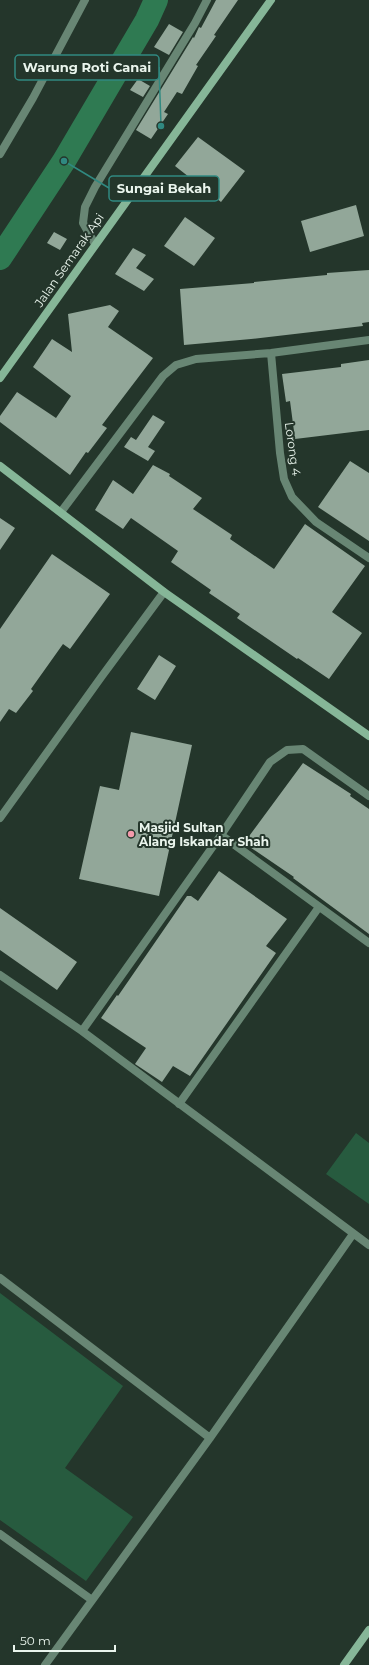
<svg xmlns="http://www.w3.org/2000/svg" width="369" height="1665" viewBox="0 0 369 1665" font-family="Montserrat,sans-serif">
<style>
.green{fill:#275b3f}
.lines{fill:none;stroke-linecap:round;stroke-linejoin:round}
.river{stroke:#2f7a52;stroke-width:24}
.building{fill:#92a799}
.street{stroke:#688674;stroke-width:8}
.secondary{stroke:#86b698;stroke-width:8}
.poi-dot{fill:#f39aab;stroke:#24362b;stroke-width:1.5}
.labels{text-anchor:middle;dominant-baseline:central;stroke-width:4;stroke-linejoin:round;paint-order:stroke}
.street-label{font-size:12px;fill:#eaf5ed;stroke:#24362b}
.poi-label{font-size:12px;font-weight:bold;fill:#eaf5ed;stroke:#24362b;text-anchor:start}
.leader{fill:none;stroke:#308981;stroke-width:1.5}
.callout-dot{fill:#308981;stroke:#24362b;stroke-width:1.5}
.callout{fill:#24362b;stroke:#308981;stroke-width:1.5}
.callout-label{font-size:13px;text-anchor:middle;font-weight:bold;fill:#eaf5ed}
</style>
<rect width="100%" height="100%" fill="#24362b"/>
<!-- green -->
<path class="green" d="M356,1133L369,1143V1204L326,1174Z
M0,1293L123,1386L65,1468L133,1517L86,1581L0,1520Z"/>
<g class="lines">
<!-- river -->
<path class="river" d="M0,258L64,161L147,20L156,0"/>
</g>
<!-- building -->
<path class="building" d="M216,0H238L214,35L216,36L196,65L198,66L182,94L177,92L164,112L168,114L151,139L136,130L193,37L194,38L199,27L201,28Z
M169,24L183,32L169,55L154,47Z
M138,79L150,86L143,97L130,90Z
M198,137L245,171L221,202L175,166Z
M356,205L364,236L310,252L301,221Z
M185,217L215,238L194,266L164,246Z
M54,232L67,239L60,250L47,243Z
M133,248L146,255L136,268L154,279L144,291L115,274Z
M369,270V322L362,323L363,326L251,339L184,345L180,289L254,283V282L327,275V273Z
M110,305L119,311L108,327L153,358L102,425L107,428L88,453L86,452L70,475L0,422V416L17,392L56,418L71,396L33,367L52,339L72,352L68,314Z
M369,360V430L295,439L290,401L286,402L282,374L341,367V364Z
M153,415L165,422L148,447L155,451L148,461L124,447L131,437L136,440Z
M350,461L369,473V541L318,507Z
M153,465L170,474L169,476L202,498L193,509L232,535L230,539L274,569L305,524L365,566L332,612L362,633L329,679L298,658L297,659L237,618L240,614L209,593L211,590L171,562L178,551L131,518L123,529L95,510L113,480L133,494Z
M0,518L15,528L0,550Z
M52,554L110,594L70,649L63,644L31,689L33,691L16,713L9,709L0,722V629Z
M159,655L176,666L155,700L137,689Z
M131,732L192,745L159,896L79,879L100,786L119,790Z
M303,763L351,794L350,796L369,809V934L293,878L294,877L244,843Z
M219,871L287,919L266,946L276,953L190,1076L173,1066L162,1082L135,1064L146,1048L101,1018L117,995L118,996L187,896H191L198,901Z
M0,908L77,962L57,990L0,950Z"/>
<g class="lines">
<!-- street -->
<path class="street" d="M0,154L33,98L85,0
M95,244L83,223L85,207L95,187L195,23L207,0
M271,353L280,453L284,479L292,497L316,522L369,558
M61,512L163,376L176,365L196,359L271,353L369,340
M0,818L102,676L164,592
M221,835L369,943
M0,975L82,1031L369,1245
M82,1031L221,835L270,762L287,750L303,749L369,796
M179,1104L319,907
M0,1278L210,1438
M0,1534L92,1600
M45,1665L210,1438L353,1234"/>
<!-- secondary -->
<path class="secondary" d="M0,378L271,0
M0,466L164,592L369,736
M344,1665L369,1630"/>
</g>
<!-- markers -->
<circle class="poi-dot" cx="131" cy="834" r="4"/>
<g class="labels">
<!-- street labels -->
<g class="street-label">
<text transform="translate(69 260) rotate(-55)">Jalan Semarak Api</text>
<text transform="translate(293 449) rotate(82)">Lorong 4</text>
</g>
<!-- poi labels -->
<g class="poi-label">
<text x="139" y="827">Masjid Sultan<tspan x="139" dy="14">Alang Iskandar Shah</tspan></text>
</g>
</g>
<!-- callouts -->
<path class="leader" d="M161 126L159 67M64 161L109 188"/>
<g class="callout-dot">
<circle cx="161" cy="126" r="4"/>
<circle cx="64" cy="161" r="4"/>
</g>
<g class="callout">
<rect x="15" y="55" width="144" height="25" rx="4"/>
<rect x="109" y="176" width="110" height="25" rx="4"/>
</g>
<g class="callout-label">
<text x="87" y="72">Warung Roti Canai</text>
<text x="164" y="193">Sungai Bekah</text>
</g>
<!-- scale -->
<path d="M14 1645v6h101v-6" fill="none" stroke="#eaf5ed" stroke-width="2"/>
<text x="20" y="1645" font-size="12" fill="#eaf5ed" stroke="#24362b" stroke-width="3" paint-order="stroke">50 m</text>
</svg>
